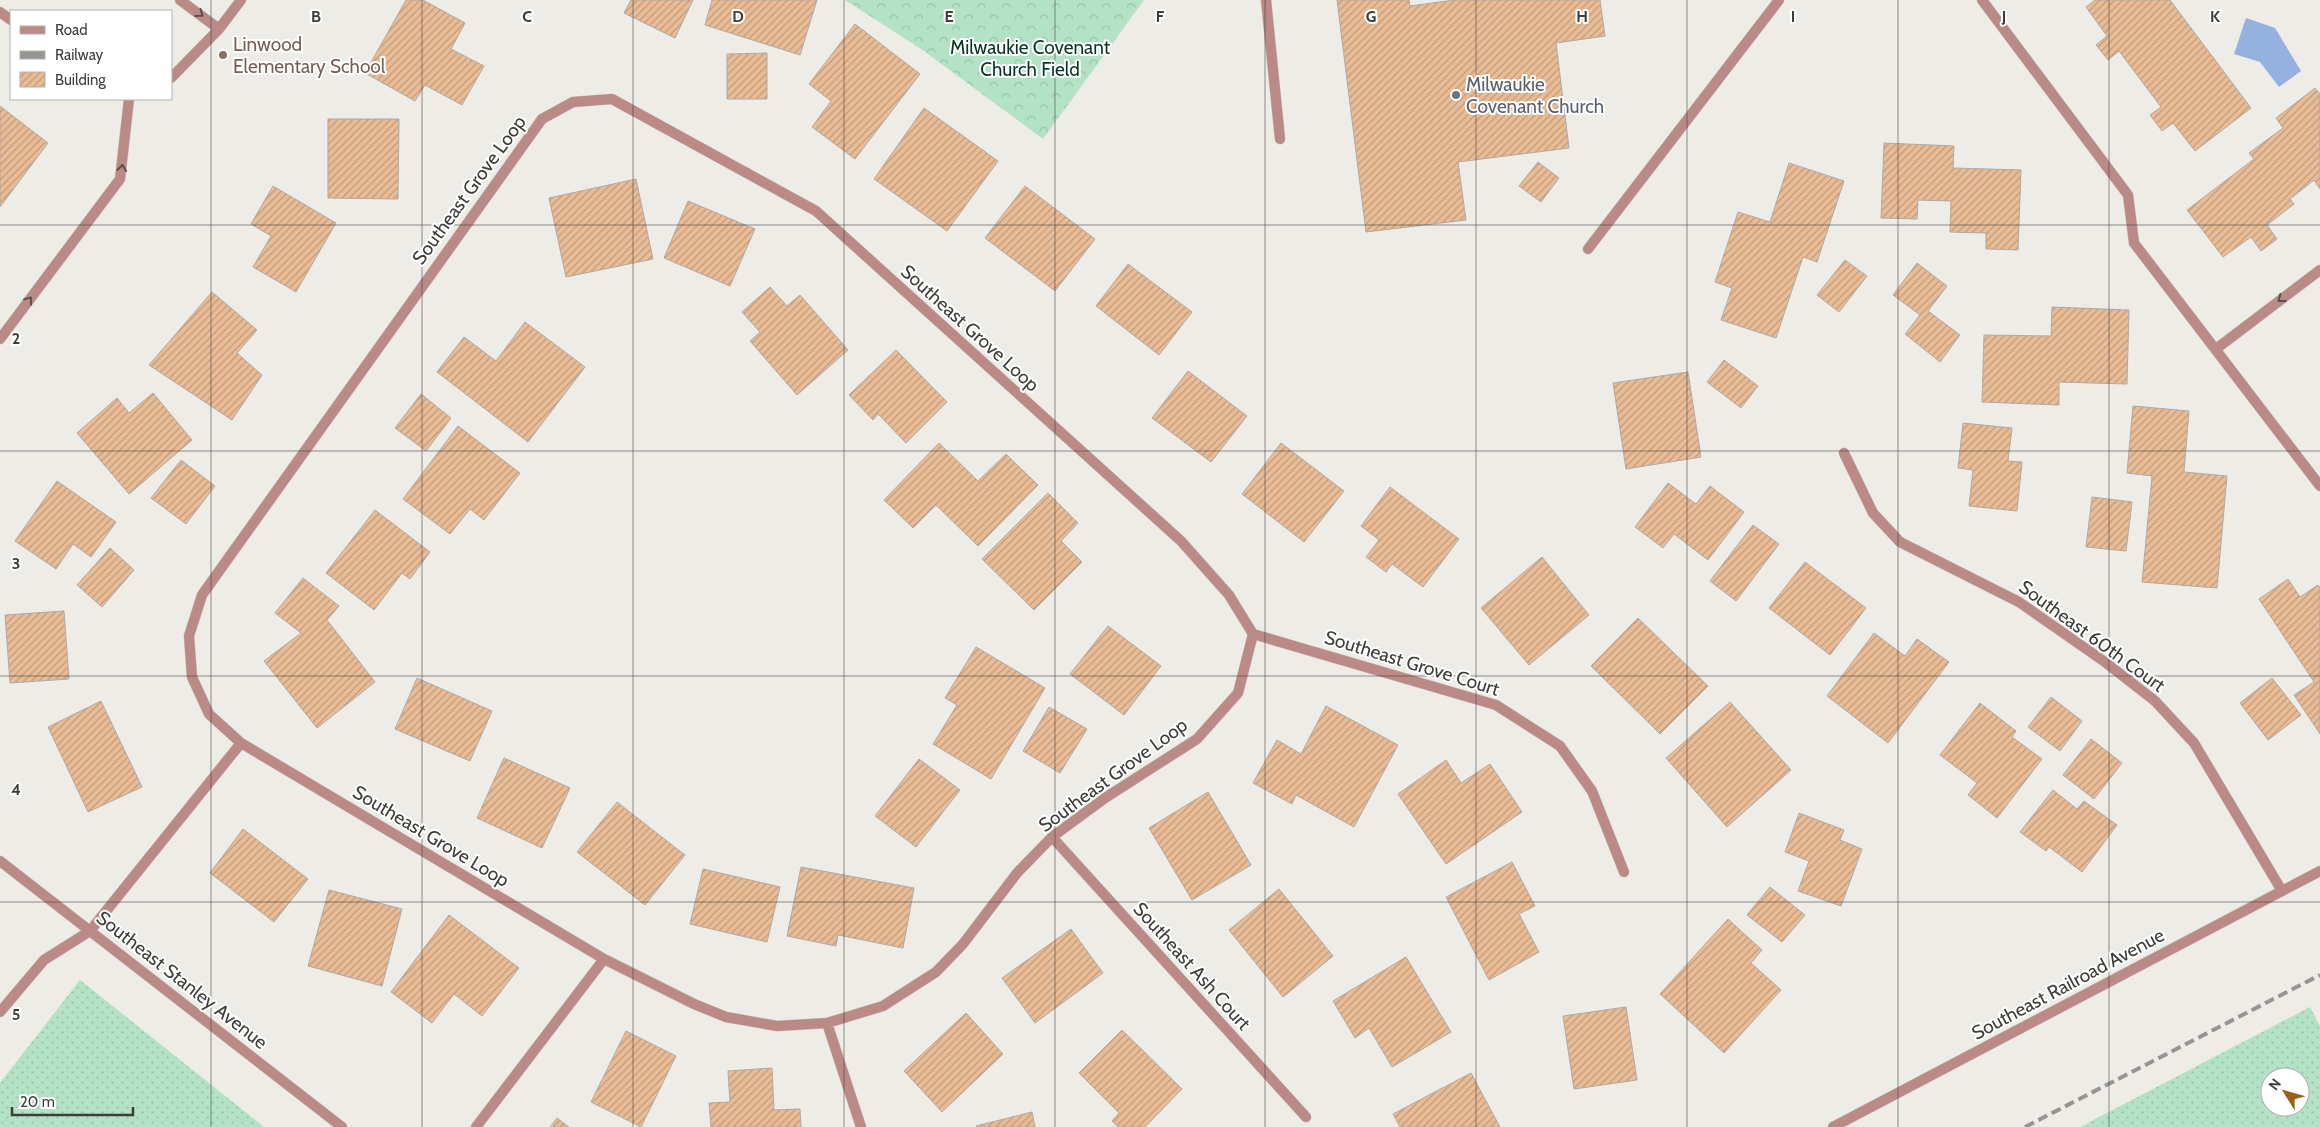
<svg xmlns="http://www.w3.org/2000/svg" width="2320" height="1127" viewBox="0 0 2320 1127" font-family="Cabin,sans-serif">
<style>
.grass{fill:url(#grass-dots);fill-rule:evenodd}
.forest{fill:url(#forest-crowns)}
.water{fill:#95b1df}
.building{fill:url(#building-hatch);stroke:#afaaa6}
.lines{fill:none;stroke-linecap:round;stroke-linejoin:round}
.service-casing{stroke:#cac9c4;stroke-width:11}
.minor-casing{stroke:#cac9c4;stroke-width:11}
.tertiary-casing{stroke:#cac9c4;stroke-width:11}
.service{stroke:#bb8a86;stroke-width:10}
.minor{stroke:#bb8a86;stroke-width:10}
.tertiary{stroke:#bb8a86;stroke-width:10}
.rail{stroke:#969591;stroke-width:4;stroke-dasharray:10 5;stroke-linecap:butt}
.oneway{stroke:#5c504d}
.grid{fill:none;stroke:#3d3d3a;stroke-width:1;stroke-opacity:0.55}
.education-dot{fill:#8d6e63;stroke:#fff;stroke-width:2}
.worship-dot{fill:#6b7280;stroke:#fff;stroke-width:2}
.labels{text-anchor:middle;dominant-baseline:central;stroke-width:4;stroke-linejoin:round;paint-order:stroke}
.education-label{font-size:19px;fill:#785e54;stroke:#fff;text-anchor:start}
.park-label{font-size:19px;fill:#073723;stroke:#fff}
.worship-label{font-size:19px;fill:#5b616d;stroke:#fff;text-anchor:start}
.street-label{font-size:19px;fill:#3d3d3a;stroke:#fff}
.grid-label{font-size:16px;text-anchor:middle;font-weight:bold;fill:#3d3d3a;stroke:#fff;stroke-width:4;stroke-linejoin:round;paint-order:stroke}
</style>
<defs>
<pattern id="grass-dots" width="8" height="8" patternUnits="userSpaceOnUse" patternTransform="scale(1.25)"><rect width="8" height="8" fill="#b3e2c7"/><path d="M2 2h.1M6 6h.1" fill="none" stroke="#9bc3ac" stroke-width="1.8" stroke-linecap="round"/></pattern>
<pattern id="forest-crowns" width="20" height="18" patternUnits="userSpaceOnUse" patternTransform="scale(1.25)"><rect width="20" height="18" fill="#b3e2c7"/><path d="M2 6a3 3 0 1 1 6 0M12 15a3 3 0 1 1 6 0" fill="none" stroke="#9bc3ac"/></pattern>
<pattern id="building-hatch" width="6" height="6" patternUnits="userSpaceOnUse" patternTransform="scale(1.25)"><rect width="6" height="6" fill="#eabc95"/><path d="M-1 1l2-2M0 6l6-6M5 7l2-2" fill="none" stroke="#bf9a7b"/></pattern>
</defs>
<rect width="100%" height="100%" fill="#edece6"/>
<!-- grass -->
<path class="grass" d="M80,980L264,1127H0V1083Z
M2310,1007L2320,1026V1127H2080ZM2270,1077H2300V1107H2270Z"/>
<!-- forest -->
<path class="forest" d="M845,0H1144L1043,139L924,51Z"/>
<!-- water -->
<path class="water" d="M2246,18L2275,28L2301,71L2279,87L2260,62L2234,54Z"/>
<!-- building -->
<path class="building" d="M406,0H423L465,23L451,49L484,66L462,105L425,85L415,101L365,73Z
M631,0H693L675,38L624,13Z
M712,0H817L800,55L705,25Z
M1337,0H1409L1410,6L1454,0H1600L1605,36L1556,43L1569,148L1458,162L1466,220L1366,232Z
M2095,0H2170L2251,108L2195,151L2173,123L2162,131L2150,115L2161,107L2119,51L2108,60L2096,45L2107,36L2086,7Z
M855,24L920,74L855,159L812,127L831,101L809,84Z
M767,53V99H727V54Z
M2315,88L2320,94V189L2314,180L2290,199L2294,204L2267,225L2277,239L2261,251L2251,237L2223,257L2187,210L2254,159L2249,153L2283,128L2276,118Z
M0,106L48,143L0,207Z
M924,108L998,161L947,231L874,179Z
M328,119H399L398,199L328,198Z
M1884,143L1954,146L1953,168L2021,170L2018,250L1986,249V233L1950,232L1951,201L1918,200L1917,219L1881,218Z
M1538,162L1559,178L1541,202L1519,186Z
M1789,163L1844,181L1817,262L1803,257L1776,338L1721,320L1732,288L1715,282L1738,212L1770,222Z
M636,179L653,259L566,277L549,198Z
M273,186L336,223L296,292L253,267L271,236L251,224Z
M1025,186L1095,239L1055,291L985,238Z
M688,201L755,229L730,286L664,258Z
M1845,260L1867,276L1839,312L1817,295Z
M1917,263L1947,286L1928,311L1960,335L1940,362L1905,334L1920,315L1893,295Z
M1128,264L1192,312L1159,355L1096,306Z
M770,287L787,306L800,295L848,350L797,395L750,341L760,332L742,312Z
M212,292L257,330L237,353L262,375L232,420L149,365Z
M2052,307L2129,310L2127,384L2059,382V405L1982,402L1984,335L2051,336Z
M525,322L585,367L528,442L437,372L464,337L496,361Z
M896,350L947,402L906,443L878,414L873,420L849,395Z
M1724,360L1758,386L1741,408L1707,382Z
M1188,371L1247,416L1211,462L1152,418Z
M1688,372L1701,457L1626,469L1613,383Z
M153,393L192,440L129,494L77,433L117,398L129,413Z
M421,394L451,418L426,451L395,428Z
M2133,406L2189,411L2184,472L2227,476L2217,588L2142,582L2152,476L2127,473Z
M1963,423L2012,428L2008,461L2022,462L2017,511L1969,506L1973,470L1958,468Z
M458,426L520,473L484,520L470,509L450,534L403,499Z
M939,443L978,481L1006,454L1038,485L978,546L936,505L913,528L884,500Z
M1281,443L1344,491L1304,542L1242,494Z
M181,460L215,486L186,524L151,498Z
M57,481L116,522L91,557L73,544L56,569L15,541Z
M1668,483L1696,504L1710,486L1744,512L1708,560L1674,534L1663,548L1635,527Z
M1390,487L1459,539L1423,587L1392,564L1386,572L1366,557L1379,540L1361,526Z
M1048,493L1078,523L1061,541L1082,562L1034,610L982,559Z
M2092,497L2132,502L2126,551L2086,547Z
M375,510L430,552L410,579L402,573L374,610L326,573Z
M1753,525L1779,544L1736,601L1710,581Z
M110,548L134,570L102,607L77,585Z
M1542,557L1589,615L1529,665L1481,608Z
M1805,562L1866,608L1830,655L1769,608Z
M303,578L339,606L327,620L375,682L317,728L264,661L301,633L275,613Z
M2288,579L2300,597L2318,585L2320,587V734L2294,695L2314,682L2259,599Z
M64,611L69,679L10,683L5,615Z
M1638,618L1708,686L1660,734L1591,666Z
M1108,626L1161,666L1124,715L1070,674Z
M1874,633L1905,656L1917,639L1949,662L1888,743L1827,696Z
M976,647L1045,688L991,779L933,744L957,705L945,698Z
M417,678L492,711L470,761L395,729Z
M2272,678L2301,715L2268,740L2240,703Z
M2051,697L2082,721L2060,751L2028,727Z
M101,701L142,787L88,812L48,727Z
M1730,702L1791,770L1727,827L1666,758Z
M1980,703L2016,731L2012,737L2042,759L1997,818L1968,795L1977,783L1940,755Z
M1326,706L1398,745L1354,827L1296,795L1292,804L1253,783L1277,740L1301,754Z
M1049,707L1087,729L1060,773L1023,751Z
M2091,739L2122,763L2094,799L2063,775Z
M504,758L570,788L542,848L477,818Z
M919,759L960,790L916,847L875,816Z
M1446,760L1461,783L1490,764L1522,812L1446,864L1398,794Z
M2053,790L2077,809L2084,801L2117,825L2082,872L2049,847L2046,851L2020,832Z
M1208,792L1251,865L1192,900L1149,828Z
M617,802L685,855L645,905L577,852Z
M1799,813L1844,830L1840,840L1862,849L1841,906L1798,891L1809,861L1785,852Z
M243,829L308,879L274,922L210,873Z
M1512,862L1535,906L1519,914L1539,952L1489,980L1446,897Z
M801,867L914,888L903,948L838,935L836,946L787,936Z
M703,869L780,887L767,942L690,924Z
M1770,887L1805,915L1782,942L1747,915Z
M1279,889L1333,956L1283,997L1229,930Z
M329,890L402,909L382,986L308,966Z
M449,915L519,968L482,1016L454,994L432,1023L391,992Z
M1728,919L1762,950L1751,963L1781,990L1724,1053L1660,994Z
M1071,929L1103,973L1035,1023L1002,978Z
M1406,957L1451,1032L1392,1067L1369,1028L1355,1038L1333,1001Z
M1626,1007L1637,1080L1574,1089L1563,1016Z
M966,1013L1003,1054L942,1112L904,1071Z
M1122,1030L1182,1089L1145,1127H1118L1112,1121L1119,1113L1079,1073Z
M626,1031L676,1056L641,1127L591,1102Z
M772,1068L774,1110L800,1109L801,1127H711L709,1103L730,1102L728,1071Z
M1471,1073L1500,1127H1400L1393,1114Z
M1032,1112L1035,1127H977L976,1126Z
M557,1118L569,1127H550Z"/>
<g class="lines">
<!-- service casing -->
<g class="service-casing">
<path id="service" d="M180,0L219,29
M1266,0L1280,139
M1982,0L2128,195L2134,243L2320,486
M0,12L11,20
M171,78L219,29L241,0
M1588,249L1779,0
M0,339L120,179L129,99
M2216,349L2320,270
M0,1012L44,960L90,931"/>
</g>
<!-- minor casing -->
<g class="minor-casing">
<path id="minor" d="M612,99L816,211L1181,541L1229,595L1253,634L1238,693L1197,739L1105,798L1052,837L1017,873L963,944L936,972L883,1006L827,1023L777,1026L726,1017L694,1004L604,959L241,743L209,714L192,677L189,636L202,595L542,119L573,102Z
M1844,453L1873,513L1900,542L2019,602L2105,662L2155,701L2194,743L2282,891
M1253,634L1496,705L1560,746L1592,791L1624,872
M1052,837L1306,1117
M0,861L342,1127
M90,931L241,743
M827,1023L861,1127
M476,1127L604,959"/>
</g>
<!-- tertiary casing -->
<g class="tertiary-casing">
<path id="tertiary" d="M1833,1127L2320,871"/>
</g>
<!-- service -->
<use href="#service" class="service"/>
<!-- minor -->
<use href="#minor" class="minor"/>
<!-- tertiary -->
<use href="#tertiary" class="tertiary"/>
<!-- rail -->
<path class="rail" d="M2025,1127L2320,975"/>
</g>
<!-- one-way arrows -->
<defs><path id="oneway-chevron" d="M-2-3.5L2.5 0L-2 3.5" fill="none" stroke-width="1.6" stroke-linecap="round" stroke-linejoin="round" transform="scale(1.25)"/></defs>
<g class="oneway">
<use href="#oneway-chevron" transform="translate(200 14) rotate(36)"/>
<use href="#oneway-chevron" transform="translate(122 168) rotate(-84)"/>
<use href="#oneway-chevron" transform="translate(2281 299) rotate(143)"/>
<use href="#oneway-chevron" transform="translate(29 300) rotate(-53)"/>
</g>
<!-- grid -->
<path class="grid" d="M211,0V1127M422,0V1127M633,0V1127M844,0V1127M1055,0V1127M1265,0V1127M1476,0V1127M1687,0V1127M1898,0V1127M2109,0V1127M0,225H2320M0,451H2320M0,676H2320M0,902H2320"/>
<!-- markers -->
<circle class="education-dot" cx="223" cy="55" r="5"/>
<circle class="worship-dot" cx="1456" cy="95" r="5"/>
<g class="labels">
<!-- education labels -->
<g class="education-label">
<text x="233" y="44">Linwood<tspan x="233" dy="22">Elementary School</tspan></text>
</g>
<!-- park labels -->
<g class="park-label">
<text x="1030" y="47">Milwaukie Covenant<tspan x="1030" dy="22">Church Field</tspan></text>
</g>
<!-- worship labels -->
<g class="worship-label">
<text x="1466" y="84">Milwaukie<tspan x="1466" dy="22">Covenant Church</tspan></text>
</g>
<!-- street labels -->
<g class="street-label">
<text transform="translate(469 190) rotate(-54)">Southeast Grove Loop</text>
<text transform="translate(970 328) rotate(42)">Southeast Grove Loop</text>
<text transform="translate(2092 636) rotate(36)">Southeast 60th Court</text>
<text transform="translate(1412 663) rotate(17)">Southeast Grove Court</text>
<text transform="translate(1113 775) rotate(-36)">Southeast Grove Loop</text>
<text transform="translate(431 836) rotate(31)">Southeast Grove Loop</text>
<text transform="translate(1192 966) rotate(48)">Southeast Ash Court</text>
<text transform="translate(182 980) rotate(38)">Southeast Stanley Avenue</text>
<text transform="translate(2068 984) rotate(-28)">Southeast Railroad Avenue</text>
</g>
</g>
<g class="grid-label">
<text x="316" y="22">B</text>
<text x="527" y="22">C</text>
<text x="738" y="22">D</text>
<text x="949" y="22">E</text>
<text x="1160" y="22">F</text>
<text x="1371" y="22">G</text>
<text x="1582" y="22">H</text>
<text x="1793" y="22">I</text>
<text x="2004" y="22">J</text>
<text x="2215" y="22">K</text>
<text x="16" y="344">2</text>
<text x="16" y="569">3</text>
<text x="16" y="795">4</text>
<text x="16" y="1020">5</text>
</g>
<!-- legend -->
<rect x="10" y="10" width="162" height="90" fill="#ffffff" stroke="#b1b1b0"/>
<rect x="20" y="26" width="25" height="8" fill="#bb8a86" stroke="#b1b1b0"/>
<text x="55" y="35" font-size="15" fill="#3d3d3a">Road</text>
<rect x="20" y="51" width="25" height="8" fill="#969591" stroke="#b1b1b0"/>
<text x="55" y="60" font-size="15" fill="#3d3d3a">Railway</text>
<rect x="20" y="72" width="25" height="15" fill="url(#building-hatch)" stroke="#b1b1b0"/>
<text x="55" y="85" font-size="15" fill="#3d3d3a">Building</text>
<!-- north arrow -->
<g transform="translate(2285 1092) rotate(307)"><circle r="24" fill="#ffffff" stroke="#b1b1b0"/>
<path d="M0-4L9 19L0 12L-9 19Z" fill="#966217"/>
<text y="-8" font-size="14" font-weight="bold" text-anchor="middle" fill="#3d3d3a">N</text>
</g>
<!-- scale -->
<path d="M12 1107v8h121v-8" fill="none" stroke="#3d3d3a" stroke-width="2.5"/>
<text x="20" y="1107" font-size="15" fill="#3d3d3a" stroke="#ffffff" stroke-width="4" paint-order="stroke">20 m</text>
</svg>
